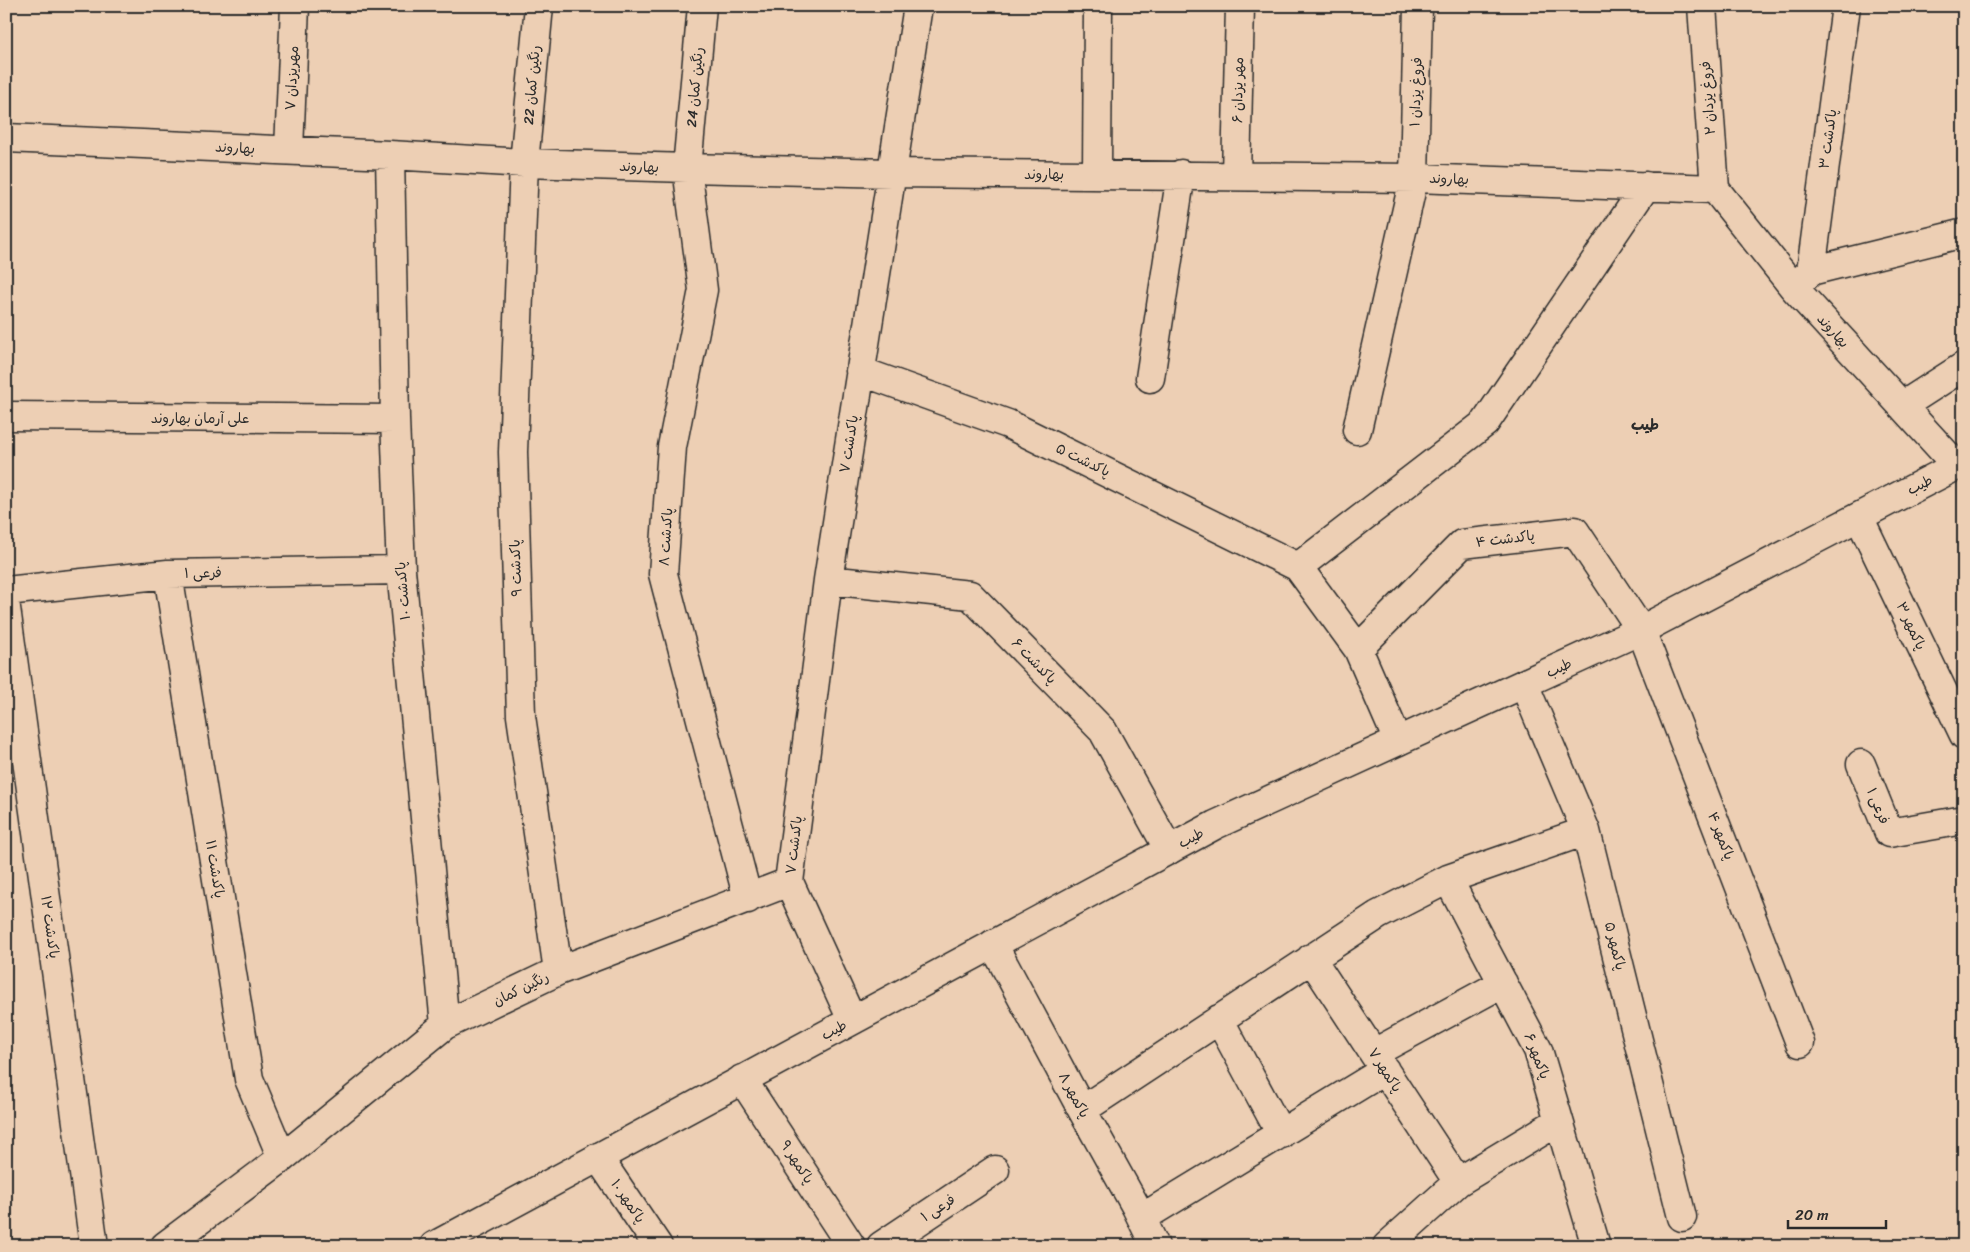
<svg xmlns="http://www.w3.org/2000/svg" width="1970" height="1252" viewBox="0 0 1970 1252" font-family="Sriracha,'Playpen Sans Arabic',sans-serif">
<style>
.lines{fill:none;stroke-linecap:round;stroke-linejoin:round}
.minor-casing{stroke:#2b2b2b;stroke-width:31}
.secondary-casing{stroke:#2b2b2b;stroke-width:31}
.minor{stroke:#edcfb4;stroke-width:28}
.secondary{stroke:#edcfb4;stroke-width:28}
.labels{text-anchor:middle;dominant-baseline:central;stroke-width:5;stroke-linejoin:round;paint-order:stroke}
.street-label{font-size:14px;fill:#2b2b2b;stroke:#edcfb4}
.neighbourhood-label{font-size:15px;font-weight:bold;fill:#2b2b2b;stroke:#edcfb4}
</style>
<rect width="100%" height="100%" fill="#edcfb4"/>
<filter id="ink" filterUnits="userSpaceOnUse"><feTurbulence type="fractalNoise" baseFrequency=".02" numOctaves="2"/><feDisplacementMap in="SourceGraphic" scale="10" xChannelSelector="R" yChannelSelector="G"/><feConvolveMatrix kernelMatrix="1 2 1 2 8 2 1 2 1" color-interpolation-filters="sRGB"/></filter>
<g filter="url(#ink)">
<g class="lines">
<!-- minor casing -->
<g class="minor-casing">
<path id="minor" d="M539,6L524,163L513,452L521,716L558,971
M702,6L687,168L703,290L672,447L663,574L748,899
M1702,6L1715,189
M6,138L390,155L524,163L687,168L892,173L1414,178L1715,189L1794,288L1957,466
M289,150L295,6
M390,155L395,419L401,570L445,1025
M1097,174L1098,6
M1236,175L1240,6
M1811,271L1846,6
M1800,282L1811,271L1964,233
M860,371L1008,424L1298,567L1358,649L1398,741
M1150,378L1181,174
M1902,406L1964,366
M6,416L395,419
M1357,430L1414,178L1418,6
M1859,517L1964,735
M1298,567L1485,423L1646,186
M168,574L249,1079L282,1158
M828,580L970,595L1103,731L1169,850
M6,591L168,574L401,570
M6,608L94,1246
M1358,649L1462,544L1575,531L1641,630L1800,1043
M1524,684L1586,831L1682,1217
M1861,764L1889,833L1964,820
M1448,879L1538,1050L1596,1246
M789,882L828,580L918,6
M993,944L1082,1110L1136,1207L1155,1246
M1311,958L1458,1182
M1219,1019L1281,1134
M1374,1053L1503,983
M742,1079L851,1246
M1082,1110L1378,915L1448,879L1586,831
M598,1157L658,1246
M1142,1218L1385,1070
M165,1246L282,1158L445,1025L558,971L789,882L852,1020
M881,1246L995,1170
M1387,1246L1458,1182L1559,1121"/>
</g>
<!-- secondary casing -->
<g class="secondary-casing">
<path id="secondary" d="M434,1246L1215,825L1641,630L1964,462"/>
</g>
<!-- minor -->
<use href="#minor" class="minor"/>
<!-- secondary -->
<use href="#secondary" class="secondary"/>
</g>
</g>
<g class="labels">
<!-- street labels -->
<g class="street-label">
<text transform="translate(292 78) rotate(-87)">مهریزدان ۷</text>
<text transform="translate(532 85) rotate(-85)">رنگین کمان 22</text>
<text transform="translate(695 87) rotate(-85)">رنگین کمان 24</text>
<text transform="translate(1238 90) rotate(-89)">مهر یزدان ۶</text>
<text transform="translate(1416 92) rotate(-88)">فروغ یزدان ۱</text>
<text transform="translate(1708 98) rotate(-94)">فروغ یزدان ۲</text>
<text transform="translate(1828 139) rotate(-82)">پاکدشت ۳</text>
<text transform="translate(235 148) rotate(3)">بهاروند</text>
<text transform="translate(639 167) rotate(2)">بهاروند</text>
<text x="1044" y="174">بهاروند</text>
<text transform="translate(1449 179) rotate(2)">بهاروند</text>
<text transform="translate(1833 331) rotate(48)">بهاروند</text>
<text x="200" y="418">علی آرمان بهاروند</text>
<text transform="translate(849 444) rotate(-81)">پاکدشت ۷</text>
<text transform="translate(1083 460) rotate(26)">پاکدشت ۵</text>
<text transform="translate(1920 485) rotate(-27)">طیب</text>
<text transform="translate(666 537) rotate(-86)">پاکدشت ۸</text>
<text transform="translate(1505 539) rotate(-7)">پاکدشت ۴</text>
<text transform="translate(516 568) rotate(-92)">پاکدشت ۹</text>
<text transform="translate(203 573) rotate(-1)">فرعی ۱</text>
<text transform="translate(403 591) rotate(-95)">پاکدشت ۱۰</text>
<text transform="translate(1911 626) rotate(65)">پاکمهر ۳</text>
<text transform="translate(1034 661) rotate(46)">پاکدشت ۶</text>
<text transform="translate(1559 668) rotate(-25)">طیب</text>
<text transform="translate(1878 806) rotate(68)">فرعی ۱</text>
<text transform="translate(1721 836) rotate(69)">پاکمهر ۴</text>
<text transform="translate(1191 838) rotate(-28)">طیب</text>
<text transform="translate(794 845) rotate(-83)">پاکدشت ۷</text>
<text transform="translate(215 869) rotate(81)">پاکدشت ۱۱</text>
<text transform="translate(50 927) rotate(82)">پاکدشت ۱۲</text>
<text transform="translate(1615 946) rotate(76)">پاکمهر ۵</text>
<text transform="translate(521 989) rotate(-26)">رنگین کمان</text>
<text transform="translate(834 1030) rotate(-28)">طیب</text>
<text transform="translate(1537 1056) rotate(69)">پاکمهر ۶</text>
<text transform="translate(1385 1070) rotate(57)">پاکمهر ۷</text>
<text transform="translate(1074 1095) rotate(62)">پاکمهر ۸</text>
<text transform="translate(797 1162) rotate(57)">پاکمهر ۹</text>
<text transform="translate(628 1201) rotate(56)">پاکمهر ۱۰</text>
<text transform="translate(938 1208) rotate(-33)">فرعی ۱</text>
</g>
<!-- neighbourhood labels -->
<g class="neighbourhood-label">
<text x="1645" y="425">طیب</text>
</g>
</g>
<!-- margin -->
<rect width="1970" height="1252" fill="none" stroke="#edcfb4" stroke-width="25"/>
<rect x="12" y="12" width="1945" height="1227" fill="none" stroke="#2b2b2b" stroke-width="2" filter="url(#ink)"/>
<!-- scale -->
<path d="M1788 1220v8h98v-8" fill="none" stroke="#2b2b2b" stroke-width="2.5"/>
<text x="1795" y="1220" font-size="15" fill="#2b2b2b" stroke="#edcfb4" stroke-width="4" paint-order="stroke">20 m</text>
</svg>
